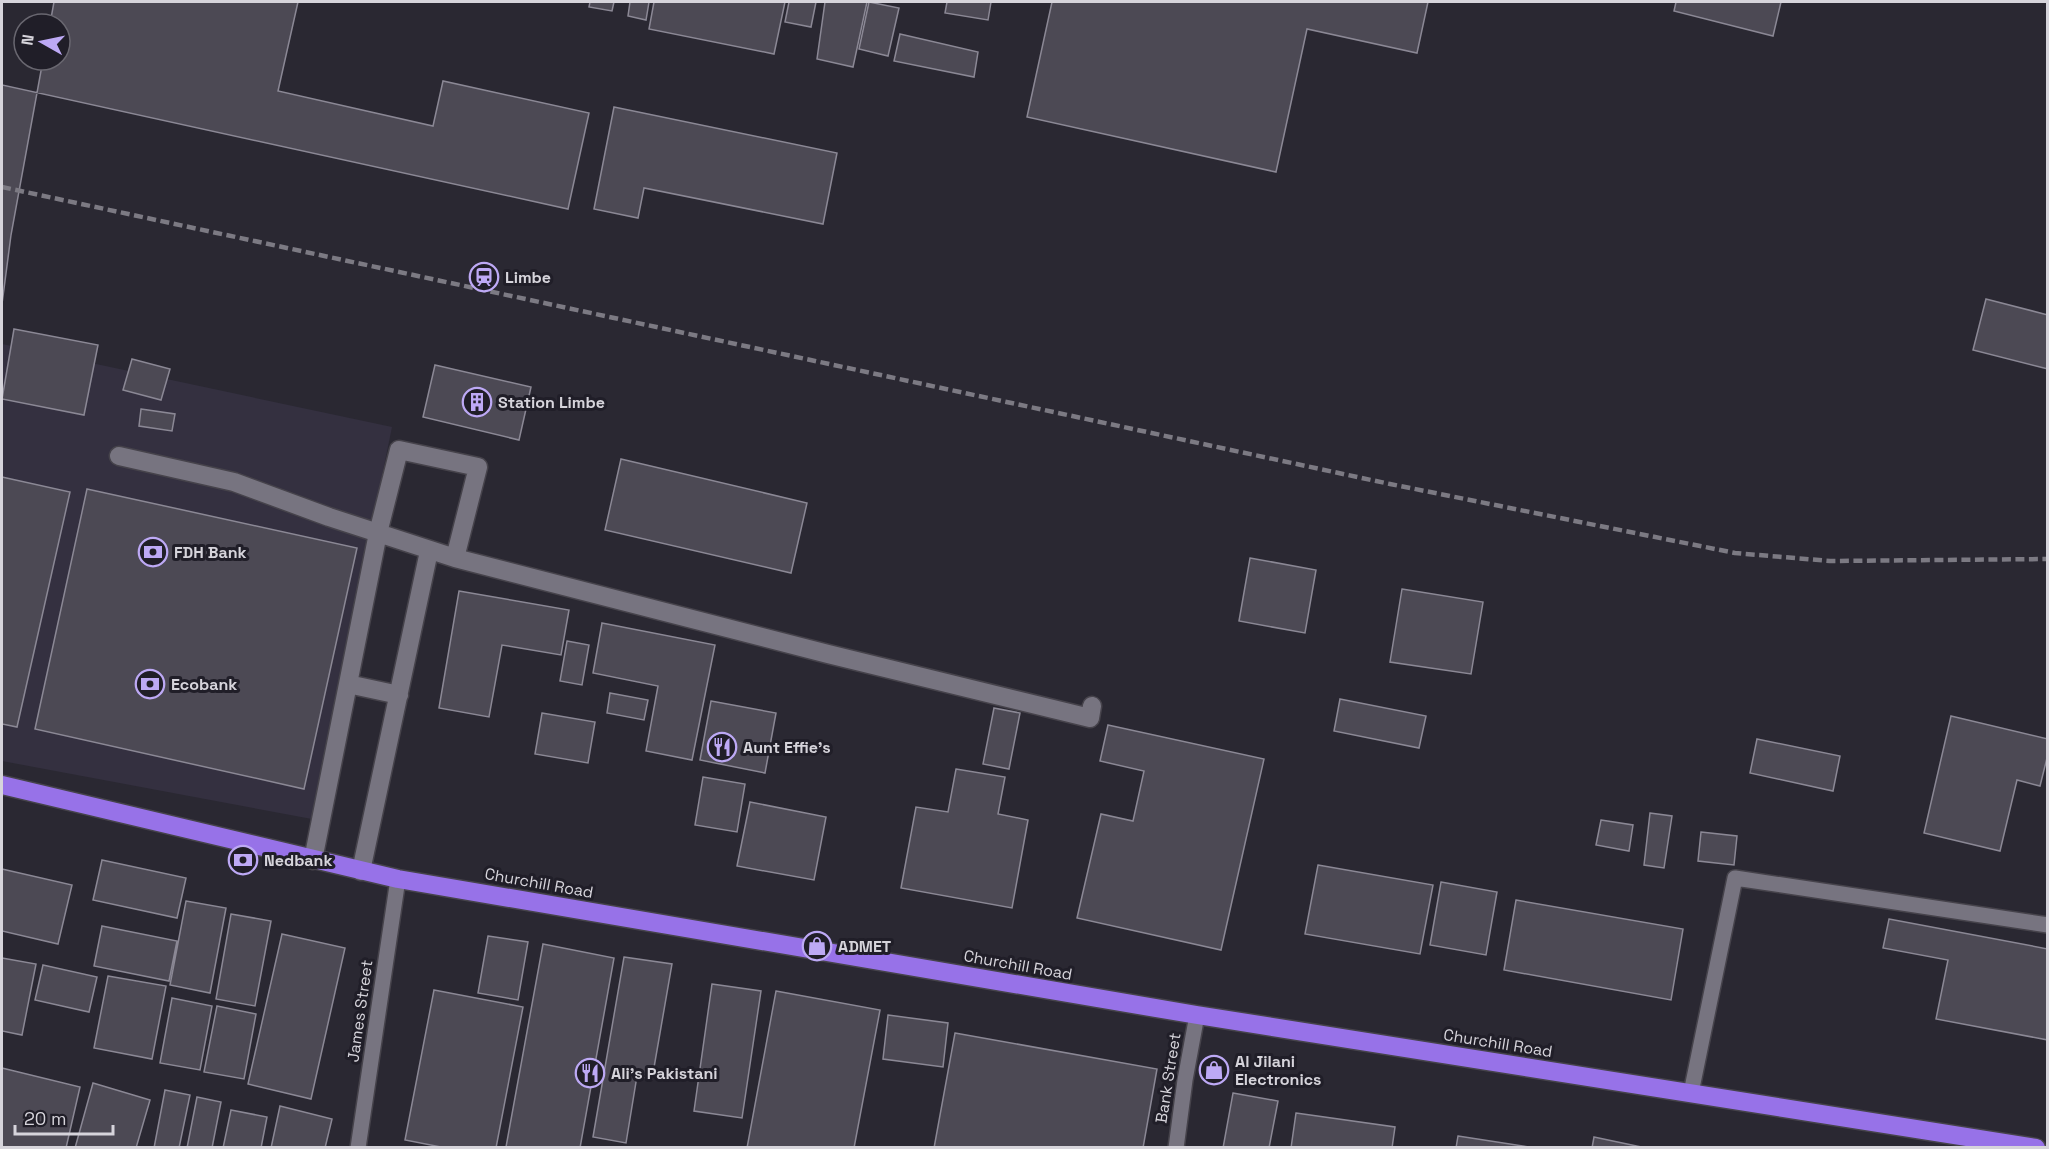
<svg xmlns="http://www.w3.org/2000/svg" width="2049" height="1149" viewBox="0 0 2049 1149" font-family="'Space Grotesk',sans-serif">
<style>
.built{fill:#343040}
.building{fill:#4c4954;stroke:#8b8895;stroke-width:1.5;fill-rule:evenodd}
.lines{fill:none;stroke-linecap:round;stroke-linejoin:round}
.lane-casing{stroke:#46434b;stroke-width:18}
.street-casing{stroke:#46434b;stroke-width:21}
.highway-casing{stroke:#46434b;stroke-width:21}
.lane{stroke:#777480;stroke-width:15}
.street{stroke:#777480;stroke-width:18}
.highway{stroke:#9772e8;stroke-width:18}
.rail{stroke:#7c7a83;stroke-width:4.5;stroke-dasharray:9 4.5;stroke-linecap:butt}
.labels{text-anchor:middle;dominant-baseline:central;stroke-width:6;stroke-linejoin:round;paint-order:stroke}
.poi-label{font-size:16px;font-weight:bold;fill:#d6d4db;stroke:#201e28;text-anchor:start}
.street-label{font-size:16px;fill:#d6d4db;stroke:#201e28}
</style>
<rect width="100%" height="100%" fill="#2a2832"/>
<!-- built -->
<path class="built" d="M2,344L392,427L312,819L2,761Z"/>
<!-- building -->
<path class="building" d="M2,2H54L50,24H24V60H43L11,235L2,304Z
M2,2H298L278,91L433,126L443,81L589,113L568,209L2,85ZM24,24H60V60H24Z
M590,2H614L612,11L589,7Z
M630,2H649L646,20L628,16Z
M654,2H785L774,54L649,29Z
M789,2H816L811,27L785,22Z
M825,2H867L853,67L817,59Z
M869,2L899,8L888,56L859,49Z
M947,2H991L988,20L945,13Z
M1052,2H1428L1417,53L1307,29L1276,172L1027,117Z
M1676,2H1781L1773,36L1674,11Z
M900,34L978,52L974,77L894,61Z
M614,107L837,153L823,224L644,188L638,218L594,209Z
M1986,299L2048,315V369L1973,350Z
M14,329L98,345L84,415L2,399Z
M132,359L170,369L161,400L123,390Z
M435,365L531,387L519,440L423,417Z
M141,409L175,414L172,431L139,426Z
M621,459L807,503L791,573L605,530Z
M2,477L70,492L17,727L2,724Z
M87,489L357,548L304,789L35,729Z
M1250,558L1316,570L1305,633L1239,621Z
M1402,589L1483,602L1471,674L1390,662Z
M459,591L569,610L561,655L502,645L489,717L439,708Z
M602,623L715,645L692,760L646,751L658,686L593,673Z
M567,641L589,645L582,685L560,681Z
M610,693L648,700L644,720L607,713Z
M1340,699L1426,716L1419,748L1334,731Z
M711,701L776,713L765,773L700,760Z
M994,708L1020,713L1009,769L983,764Z
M542,713L595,722L588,763L535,754Z
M1951,716L2048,739V754L2040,786L2017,780L2000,851L1924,833Z
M1108,725L1264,759L1221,950L1077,918L1101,814L1133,821L1144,771L1100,761Z
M1757,739L1840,756L1833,791L1750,773Z
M956,769L1005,777L998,814L1028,820L1012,908L901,888L916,807L948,812Z
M703,777L745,784L737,832L695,825Z
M750,802L826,817L814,880L737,866Z
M1650,813L1672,816L1664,868L1644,865Z
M1601,820L1633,825L1629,851L1596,845Z
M1701,832L1737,836L1734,865L1698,861Z
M102,860L186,878L177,918L93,900Z
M1318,865L1433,885L1420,954L1305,934Z
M2,869L72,885L58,944L2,931Z
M1441,882L1497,892L1486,955L1430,945Z
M1516,900L1683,929L1671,1000L1504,970Z
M186,901L226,908L210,993L170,985Z
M231,914L271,921L255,1006L216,999Z
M1889,919L2048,949V1040L1936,1019L1948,960L1883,948Z
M102,926L177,941L169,981L94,966Z
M282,934L345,948L311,1099L248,1084Z
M488,936L528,942L518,1000L478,993Z
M543,944L614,958L580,1148L506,1147Z
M624,957L672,964L652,1079L637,1076L626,1143L593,1137Z
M2,958L36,964L22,1035L2,1031Z
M43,965L97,977L89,1012L35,1000Z
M108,976L166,986L152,1059L94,1048Z
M712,984L761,991L742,1118L694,1111Z
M434,990L523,1007L496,1148H446L405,1140Z
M776,991L880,1010L854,1148H747Z
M172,998L212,1006L200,1070L160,1063Z
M217,1006L256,1014L244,1079L204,1072Z
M888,1015L948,1023L943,1067L883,1059Z
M955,1033L1157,1069L1143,1148H934Z
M2,1068L80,1087L66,1148H2Z
M93,1083L150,1100L136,1148H75Z
M165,1090L190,1095L179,1148H154Z
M1233,1093L1278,1101L1269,1148H1223Z
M197,1097L221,1102L212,1148H187Z
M280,1106L332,1119L325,1148H271Z
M231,1110L267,1117L261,1148H223Z
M1296,1113L1395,1127L1392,1148H1291Z
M1458,1136L1529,1147L1528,1148H1456Z
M1594,1137L1646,1148H1592Z"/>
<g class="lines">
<!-- lane casing -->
<g class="lane-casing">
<path id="lane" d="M1691,1093L1735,878L2048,925
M358,1148L398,879
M1176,1148L1185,1080L1197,1015"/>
</g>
<!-- street casing -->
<g class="street-casing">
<path id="street" d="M119,456L234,482L329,517L455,558L828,654L1090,718L1092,706
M348,684L399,695
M313,860L378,533L399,450L478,467L455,558
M361,871L429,551"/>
</g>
<!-- highway casing -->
<g class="highway-casing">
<path id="highway" d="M2,785L398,879L1197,1015L2036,1148"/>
</g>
<!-- lane -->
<use href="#lane" class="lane"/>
<!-- street -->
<use href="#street" class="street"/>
<!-- highway -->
<use href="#highway" class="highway"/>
<!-- rail -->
<path class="rail" d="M2,187L1390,484L1735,553L1830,561L2048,559"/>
</g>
<!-- icons -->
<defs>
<g id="station-ring" transform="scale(1.5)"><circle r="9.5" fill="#201e28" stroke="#bda9f5" stroke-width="1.5"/><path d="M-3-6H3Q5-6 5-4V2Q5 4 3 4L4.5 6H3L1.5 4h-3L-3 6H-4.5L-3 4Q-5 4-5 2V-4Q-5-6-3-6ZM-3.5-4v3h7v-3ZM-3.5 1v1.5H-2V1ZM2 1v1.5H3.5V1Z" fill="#bda9f5"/></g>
<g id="building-ring" transform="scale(1.5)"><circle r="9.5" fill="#201e28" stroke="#bda9f5" stroke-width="1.5"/><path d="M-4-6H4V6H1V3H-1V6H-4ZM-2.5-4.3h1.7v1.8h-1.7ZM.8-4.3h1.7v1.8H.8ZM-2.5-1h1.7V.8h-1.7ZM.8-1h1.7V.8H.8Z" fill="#bda9f5"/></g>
<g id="bank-ring" transform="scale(1.5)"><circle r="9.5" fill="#201e28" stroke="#bda9f5" stroke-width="1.5"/><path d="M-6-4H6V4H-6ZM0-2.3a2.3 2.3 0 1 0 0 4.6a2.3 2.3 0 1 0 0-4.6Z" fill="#bda9f5"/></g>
<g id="restaurant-ring" transform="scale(1.5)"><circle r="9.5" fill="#201e28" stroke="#bda9f5" stroke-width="1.5"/><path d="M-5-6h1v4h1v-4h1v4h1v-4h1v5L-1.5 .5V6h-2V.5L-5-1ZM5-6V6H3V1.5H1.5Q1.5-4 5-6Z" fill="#bda9f5"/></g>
<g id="shop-ring" transform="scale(1.5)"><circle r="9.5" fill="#201e28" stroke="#bda9f5" stroke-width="1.5"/><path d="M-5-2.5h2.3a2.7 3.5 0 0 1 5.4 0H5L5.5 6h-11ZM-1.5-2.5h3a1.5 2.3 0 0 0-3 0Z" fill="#bda9f5"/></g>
</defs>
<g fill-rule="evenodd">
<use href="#station-ring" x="484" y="277"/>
<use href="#building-ring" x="477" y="402"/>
<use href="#bank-ring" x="153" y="552"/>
<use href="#bank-ring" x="150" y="684"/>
<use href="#restaurant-ring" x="722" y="747"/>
<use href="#bank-ring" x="243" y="860"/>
<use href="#shop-ring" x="817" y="946"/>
<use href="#shop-ring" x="1214" y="1070"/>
<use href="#restaurant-ring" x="590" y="1073"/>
</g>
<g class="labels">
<!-- poi labels -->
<g class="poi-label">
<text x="505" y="277">Limbe</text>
<text x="498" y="402">Station Limbe</text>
<text x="174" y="552">FDH Bank</text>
<text x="171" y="684">Ecobank</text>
<text x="743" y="747">Aunt Effie's</text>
<text x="264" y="860">Nedbank</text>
<text x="838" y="946">ADMET</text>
<text x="1235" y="1061">Al Jilani<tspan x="1235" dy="18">Electronics</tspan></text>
<text x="611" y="1073">Ali's Pakistani</text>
</g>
<!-- street labels -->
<g class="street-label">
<text transform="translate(539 883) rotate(10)">Churchill Road</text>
<text transform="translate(1018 965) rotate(10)">Churchill Road</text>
<text transform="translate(360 1011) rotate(-82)">James Street</text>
<text transform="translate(1498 1043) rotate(9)">Churchill Road</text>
<text transform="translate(1168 1078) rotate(-81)">Bank Street</text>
</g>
</g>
<!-- border -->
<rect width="2049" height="1149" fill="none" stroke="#d6d4db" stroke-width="6"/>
<!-- north arrow -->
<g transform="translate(42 42) rotate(279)"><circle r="28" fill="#201e28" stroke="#696770" stroke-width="1.5"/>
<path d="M0-4.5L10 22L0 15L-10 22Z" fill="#bda9f5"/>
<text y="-9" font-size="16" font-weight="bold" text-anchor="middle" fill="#d6d4db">N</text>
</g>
<!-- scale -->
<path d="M15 1125v9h98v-9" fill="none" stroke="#d6d4db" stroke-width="3"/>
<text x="24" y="1125" font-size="18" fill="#d6d4db" stroke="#201e28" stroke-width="4.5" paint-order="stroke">20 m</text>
</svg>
